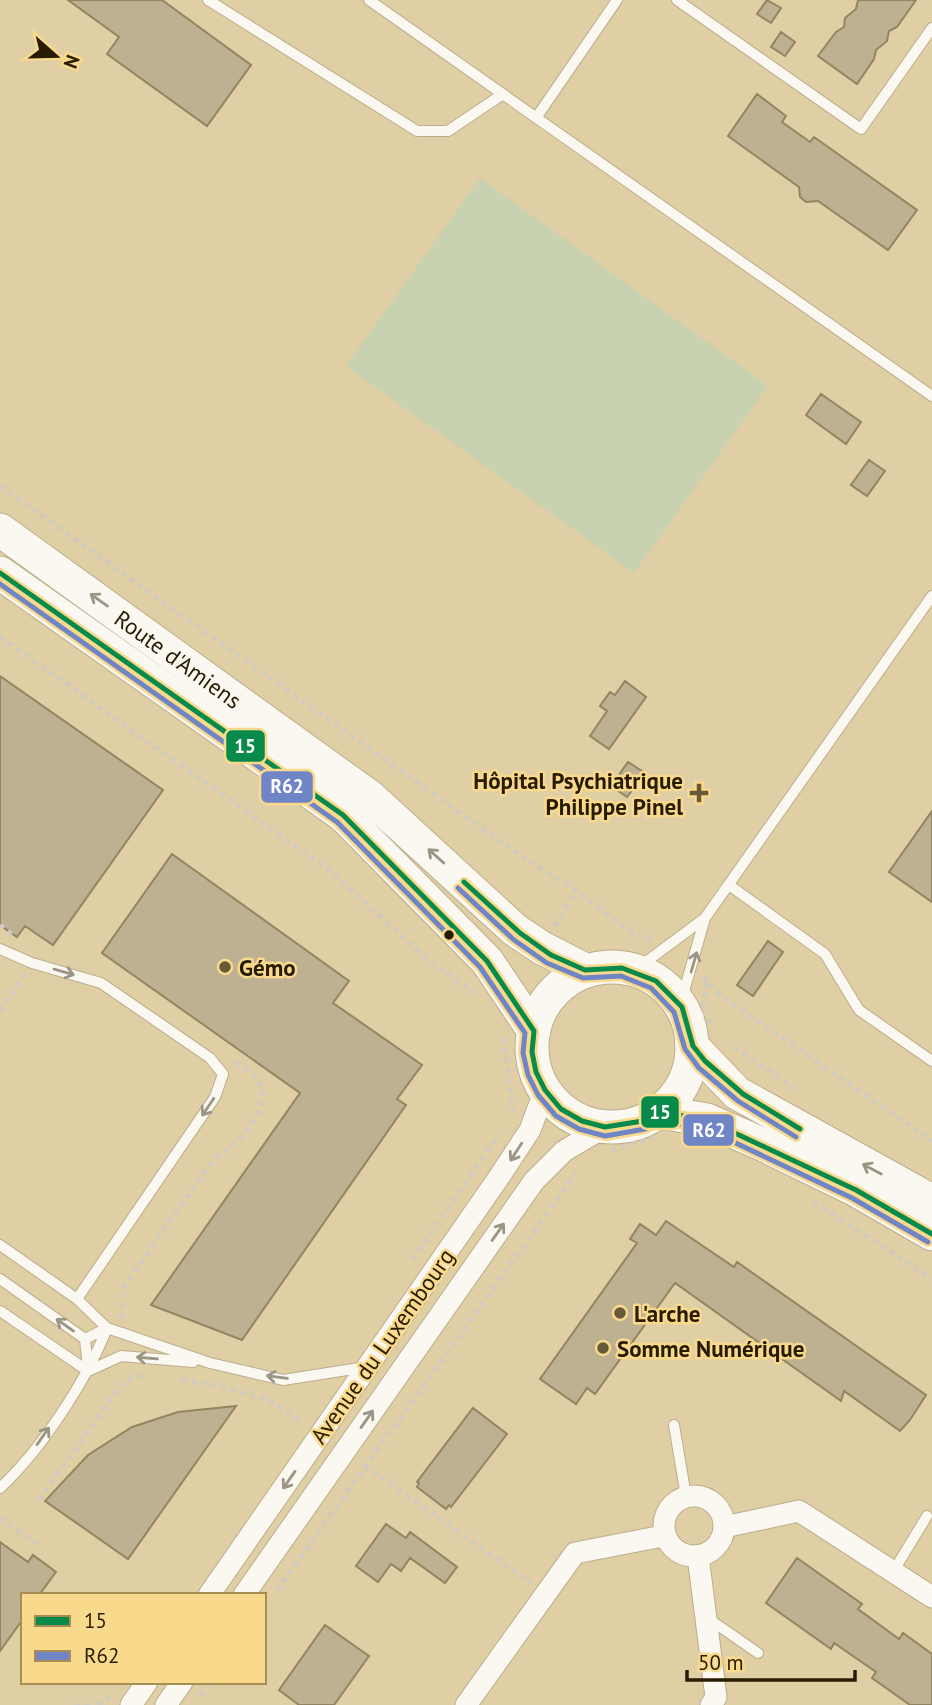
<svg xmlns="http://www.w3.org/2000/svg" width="932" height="1705" viewBox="0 0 932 1705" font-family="'PT Sans',sans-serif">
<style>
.green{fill:#c9d2b0}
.building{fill:#bdb192;stroke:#938560;stroke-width:2}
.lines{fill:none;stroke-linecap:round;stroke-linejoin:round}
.service-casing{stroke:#bcae8c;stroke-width:12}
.minor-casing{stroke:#bcae8c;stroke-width:23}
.primary-casing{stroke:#bcae8c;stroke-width:35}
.path{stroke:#d1cbbe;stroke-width:4.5;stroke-dasharray:5 5;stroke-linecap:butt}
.service{stroke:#faf8f1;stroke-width:10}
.minor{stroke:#faf8f1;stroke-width:21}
.primary{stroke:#faf8f1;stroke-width:33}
.bus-1-casing{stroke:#f9d98c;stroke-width:10}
.bus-2-casing{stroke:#f9d98c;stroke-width:10}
.bus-1{stroke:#088a4b;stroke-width:5}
.bus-2{stroke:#6f85c6;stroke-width:5}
.oneway{stroke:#9b9585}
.poi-dot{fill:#685a39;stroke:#f9d98c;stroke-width:2.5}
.bus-dot{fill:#271b00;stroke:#f9d98c;stroke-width:2.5}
.labels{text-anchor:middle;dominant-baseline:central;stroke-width:5;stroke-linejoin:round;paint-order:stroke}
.street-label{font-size:23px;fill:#271b00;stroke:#f9d98c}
.poi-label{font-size:23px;font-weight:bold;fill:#271b00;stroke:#f9d98c;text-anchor:start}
.line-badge{stroke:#f9d98c;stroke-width:2.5}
.badge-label{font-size:19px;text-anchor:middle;font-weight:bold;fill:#fff}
</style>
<rect width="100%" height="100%" fill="#e0cea4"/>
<!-- green -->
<path class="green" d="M480,178L768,386L634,573L346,366Z"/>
<!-- building -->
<path class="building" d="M68,0H162L251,65L207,126L107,54L119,37Z
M767,0L781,8L771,23L757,14Z
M858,0H916L897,27L889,31L887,41L876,50L874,59L857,84L818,56L836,32L844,27L845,18L856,9Z
M781,32L795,42L785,56L771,47Z
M757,94L786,116L782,122L810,142L814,137L917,210L888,250L818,201L806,202L800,197L799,187L728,136Z
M821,394L861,422L846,444L806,415Z
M869,460L885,471L867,496L851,485Z
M0,676L163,790L53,945L25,926L17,937L0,925Z
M625,681L646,697L609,749L590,736L607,711L600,706L610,692L615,695Z
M628,762L645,773L627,797L611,786Z
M932,811V902L889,872Z
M172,854L349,981L333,1003L422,1065L397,1099L406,1105L242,1340L151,1305L300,1093L102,953Z
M768,941L783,952L753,996L737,985Z
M666,1221L734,1267L737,1262L926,1395L910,1420L900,1431L844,1391L841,1401L675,1283L595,1394L587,1388L576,1404L540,1379L637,1243L630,1239L640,1224L656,1235Z
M236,1406L128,1559L45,1501L88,1455L132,1427L178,1412Z
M473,1408L507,1434L451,1507L449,1505L446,1509L417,1487L419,1483L417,1482Z
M386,1524L406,1538L410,1532L457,1567L445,1583L410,1558L401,1571L391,1564L378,1582L356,1566Z
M0,1542L28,1562L33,1555L56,1572L39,1595H23V1619L0,1651Z
M797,1558L862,1604L858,1609L899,1639L903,1633L932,1654V1705H910L872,1678L876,1672L834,1643L831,1649L766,1603Z
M325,1625L369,1656L334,1705H299L279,1690Z"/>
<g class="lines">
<!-- service casing -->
<g class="service-casing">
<path id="service" d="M208,0L417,131H448L503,94
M369,0L932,396
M677,0L861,129L932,28
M536,118L617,0
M729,885L825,954L859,1010L932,1061
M0,949L32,963L101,983L210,1058L223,1074L215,1097L77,1299
M635,970L705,918L932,596
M680,1005L705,918
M0,1245L77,1299L107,1328C87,1380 41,1450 0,1488
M0,1279L85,1339L107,1328L210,1363L283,1380L366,1367
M0,1311L88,1371
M85,1339L88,1368
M88,1371L121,1356L193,1362
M674,1425L686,1496
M893,1572L927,1516
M706,1617L758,1653"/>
</g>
<!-- minor casing -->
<g class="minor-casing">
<path id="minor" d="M664 1526a30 30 0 1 1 60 0a30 30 0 1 1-60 0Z
M724,1527L799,1511L932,1597
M698,1556L716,1697L711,1705
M209,1595L497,1180L530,1130L545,1090
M244,1595L534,1181L564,1151L605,1127
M131,1705L147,1682
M166,1705L182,1682
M466,1705L575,1553L663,1536"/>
</g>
<!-- primary casing -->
<g class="primary-casing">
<g id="primary">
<path id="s1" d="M0,530L370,797L515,930L542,948L587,971"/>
<path d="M0,573L343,815L487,961L534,1031"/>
<circle cx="612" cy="1047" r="80"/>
<path d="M692,1046L737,1093L932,1201"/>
<path d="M660,1112L707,1120L764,1145L856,1190L932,1234"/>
</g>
</g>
<!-- path -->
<path class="path" d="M0,486L511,849L575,890L631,932L651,940
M0,637L332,872L428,960L474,993
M0,925L14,936
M555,926L575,890
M703,977L720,995L932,1141
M707,982L702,1012L716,1028
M0,1011L25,974
M504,1038L513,1113
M734,1047L794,1088L792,1093
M612,1150L654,1137
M814,1202L932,1279
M413,1259L499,1134
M122,1318L123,1288L213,1160C236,1145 276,1109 257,1078C252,1072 241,1066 234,1061
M182,1380L216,1385L269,1400L302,1422
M365,1466L531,1583
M39,1500L124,1381L143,1375
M0,1518L37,1544
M277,1590L576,1173
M201,1696L211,1682
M75,1705H94
M97,1705L112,1696"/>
<!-- service -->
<use href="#service" class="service"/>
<!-- minor -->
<use href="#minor" class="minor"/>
<!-- primary -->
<use href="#primary" class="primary"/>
<!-- bus-1 casing -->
<g class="bus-1-casing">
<path id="bus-1" d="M0,573L343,815L487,961L534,1031L532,1052L536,1072L545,1090L561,1109L582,1121L605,1127L643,1121L660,1112L707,1120L856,1190L932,1234
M464,882L520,933L551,955L585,970L622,968L656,981L682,1007L693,1046L705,1061L743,1094L800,1129"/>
</g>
<!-- bus-2 casing -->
<g class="bus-2-casing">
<path id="bus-2" d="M0,584L337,822L480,967L525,1033L523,1053L528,1075L538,1095L556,1116L579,1129L605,1136L645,1129L661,1121L704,1128L852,1198L928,1242
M458,888L514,940L547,963L583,978L621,976L651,988L674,1012L685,1049L699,1068L738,1101L796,1137"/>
</g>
<!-- bus-1 -->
<use href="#bus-1" class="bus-1"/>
<!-- bus-2 -->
<use href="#bus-2" class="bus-2"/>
</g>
<!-- one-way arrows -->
<defs><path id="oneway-shaft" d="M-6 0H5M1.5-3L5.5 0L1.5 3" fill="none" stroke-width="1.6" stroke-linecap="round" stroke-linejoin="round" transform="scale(1.75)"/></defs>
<g class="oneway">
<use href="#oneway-shaft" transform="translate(99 600) rotate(-145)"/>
<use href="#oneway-shaft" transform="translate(436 856) rotate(-138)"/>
<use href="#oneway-shaft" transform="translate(694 962) rotate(-74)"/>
<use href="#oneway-shaft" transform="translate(64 972) rotate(16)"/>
<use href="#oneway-shaft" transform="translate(208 1107) rotate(124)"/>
<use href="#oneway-shaft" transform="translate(516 1152) rotate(123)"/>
<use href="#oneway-shaft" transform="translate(872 1169) rotate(-152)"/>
<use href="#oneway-shaft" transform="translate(498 1232) rotate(-55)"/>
<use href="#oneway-shaft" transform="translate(65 1325) rotate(-145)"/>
<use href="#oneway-shaft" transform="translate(147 1358) rotate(-175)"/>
<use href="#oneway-shaft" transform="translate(277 1377) rotate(-172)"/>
<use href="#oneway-shaft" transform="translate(367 1419) rotate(-55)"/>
<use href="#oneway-shaft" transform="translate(43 1436) rotate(-55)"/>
<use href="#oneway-shaft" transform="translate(289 1480) rotate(125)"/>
</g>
<!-- markers -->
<g class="poi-dot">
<path d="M695.5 782.5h7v7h7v7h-7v7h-7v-7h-7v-7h7z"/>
<circle cx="225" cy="967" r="7"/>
<circle cx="620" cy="1313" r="7"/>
<circle cx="603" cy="1348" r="7"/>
</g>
<circle class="bus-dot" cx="449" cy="935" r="6"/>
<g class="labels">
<!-- street labels -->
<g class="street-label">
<text stroke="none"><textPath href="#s1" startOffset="220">Route d'Amiens</textPath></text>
<text transform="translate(382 1346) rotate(-55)">Avenue du Luxembourg</text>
</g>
<!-- poi labels -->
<g class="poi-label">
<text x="683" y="780" text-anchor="end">Hôpital Psychiatrique<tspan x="683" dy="26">Philippe Pinel</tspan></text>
<text x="239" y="967">Gémo</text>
<text x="634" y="1313">L'arche</text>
<text x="617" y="1348">Somme Numérique</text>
</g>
</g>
<g class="line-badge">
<rect x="225" y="729" width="41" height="34" rx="7" fill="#088a4b"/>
<rect x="260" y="770" width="54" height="34" rx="7" fill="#6f85c6"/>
<rect x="640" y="1095" width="40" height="34" rx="7" fill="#088a4b"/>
<rect x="682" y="1113" width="53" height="34" rx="7" fill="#6f85c6"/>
</g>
<g class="badge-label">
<text x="245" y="753">15</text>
<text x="287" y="793">R62</text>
<text x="660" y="1119">15</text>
<text x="709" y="1137">R62</text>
</g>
<!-- legend -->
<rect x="21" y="1593" width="245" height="91" fill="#f9d98c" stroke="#a58d54" stroke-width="2"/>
<rect x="35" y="1616" width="35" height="10" fill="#088a4b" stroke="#a58d54" stroke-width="2"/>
<text x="84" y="1628" font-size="21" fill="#271b00">15</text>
<rect x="35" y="1651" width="35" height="10" fill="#6f85c6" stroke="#a58d54" stroke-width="2"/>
<text x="84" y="1663" font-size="21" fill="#271b00">R62</text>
<!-- north arrow -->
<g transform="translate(56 56) rotate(110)" stroke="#f9d98c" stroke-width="5" paint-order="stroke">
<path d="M0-5L12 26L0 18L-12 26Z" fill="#271b00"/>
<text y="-10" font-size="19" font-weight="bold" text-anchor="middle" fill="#271b00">N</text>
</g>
<!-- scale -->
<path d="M687 1670v10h168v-10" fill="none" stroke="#271b00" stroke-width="3.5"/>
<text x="698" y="1670" font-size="21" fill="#271b00" stroke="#f9d98c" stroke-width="5" paint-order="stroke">50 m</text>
</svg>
